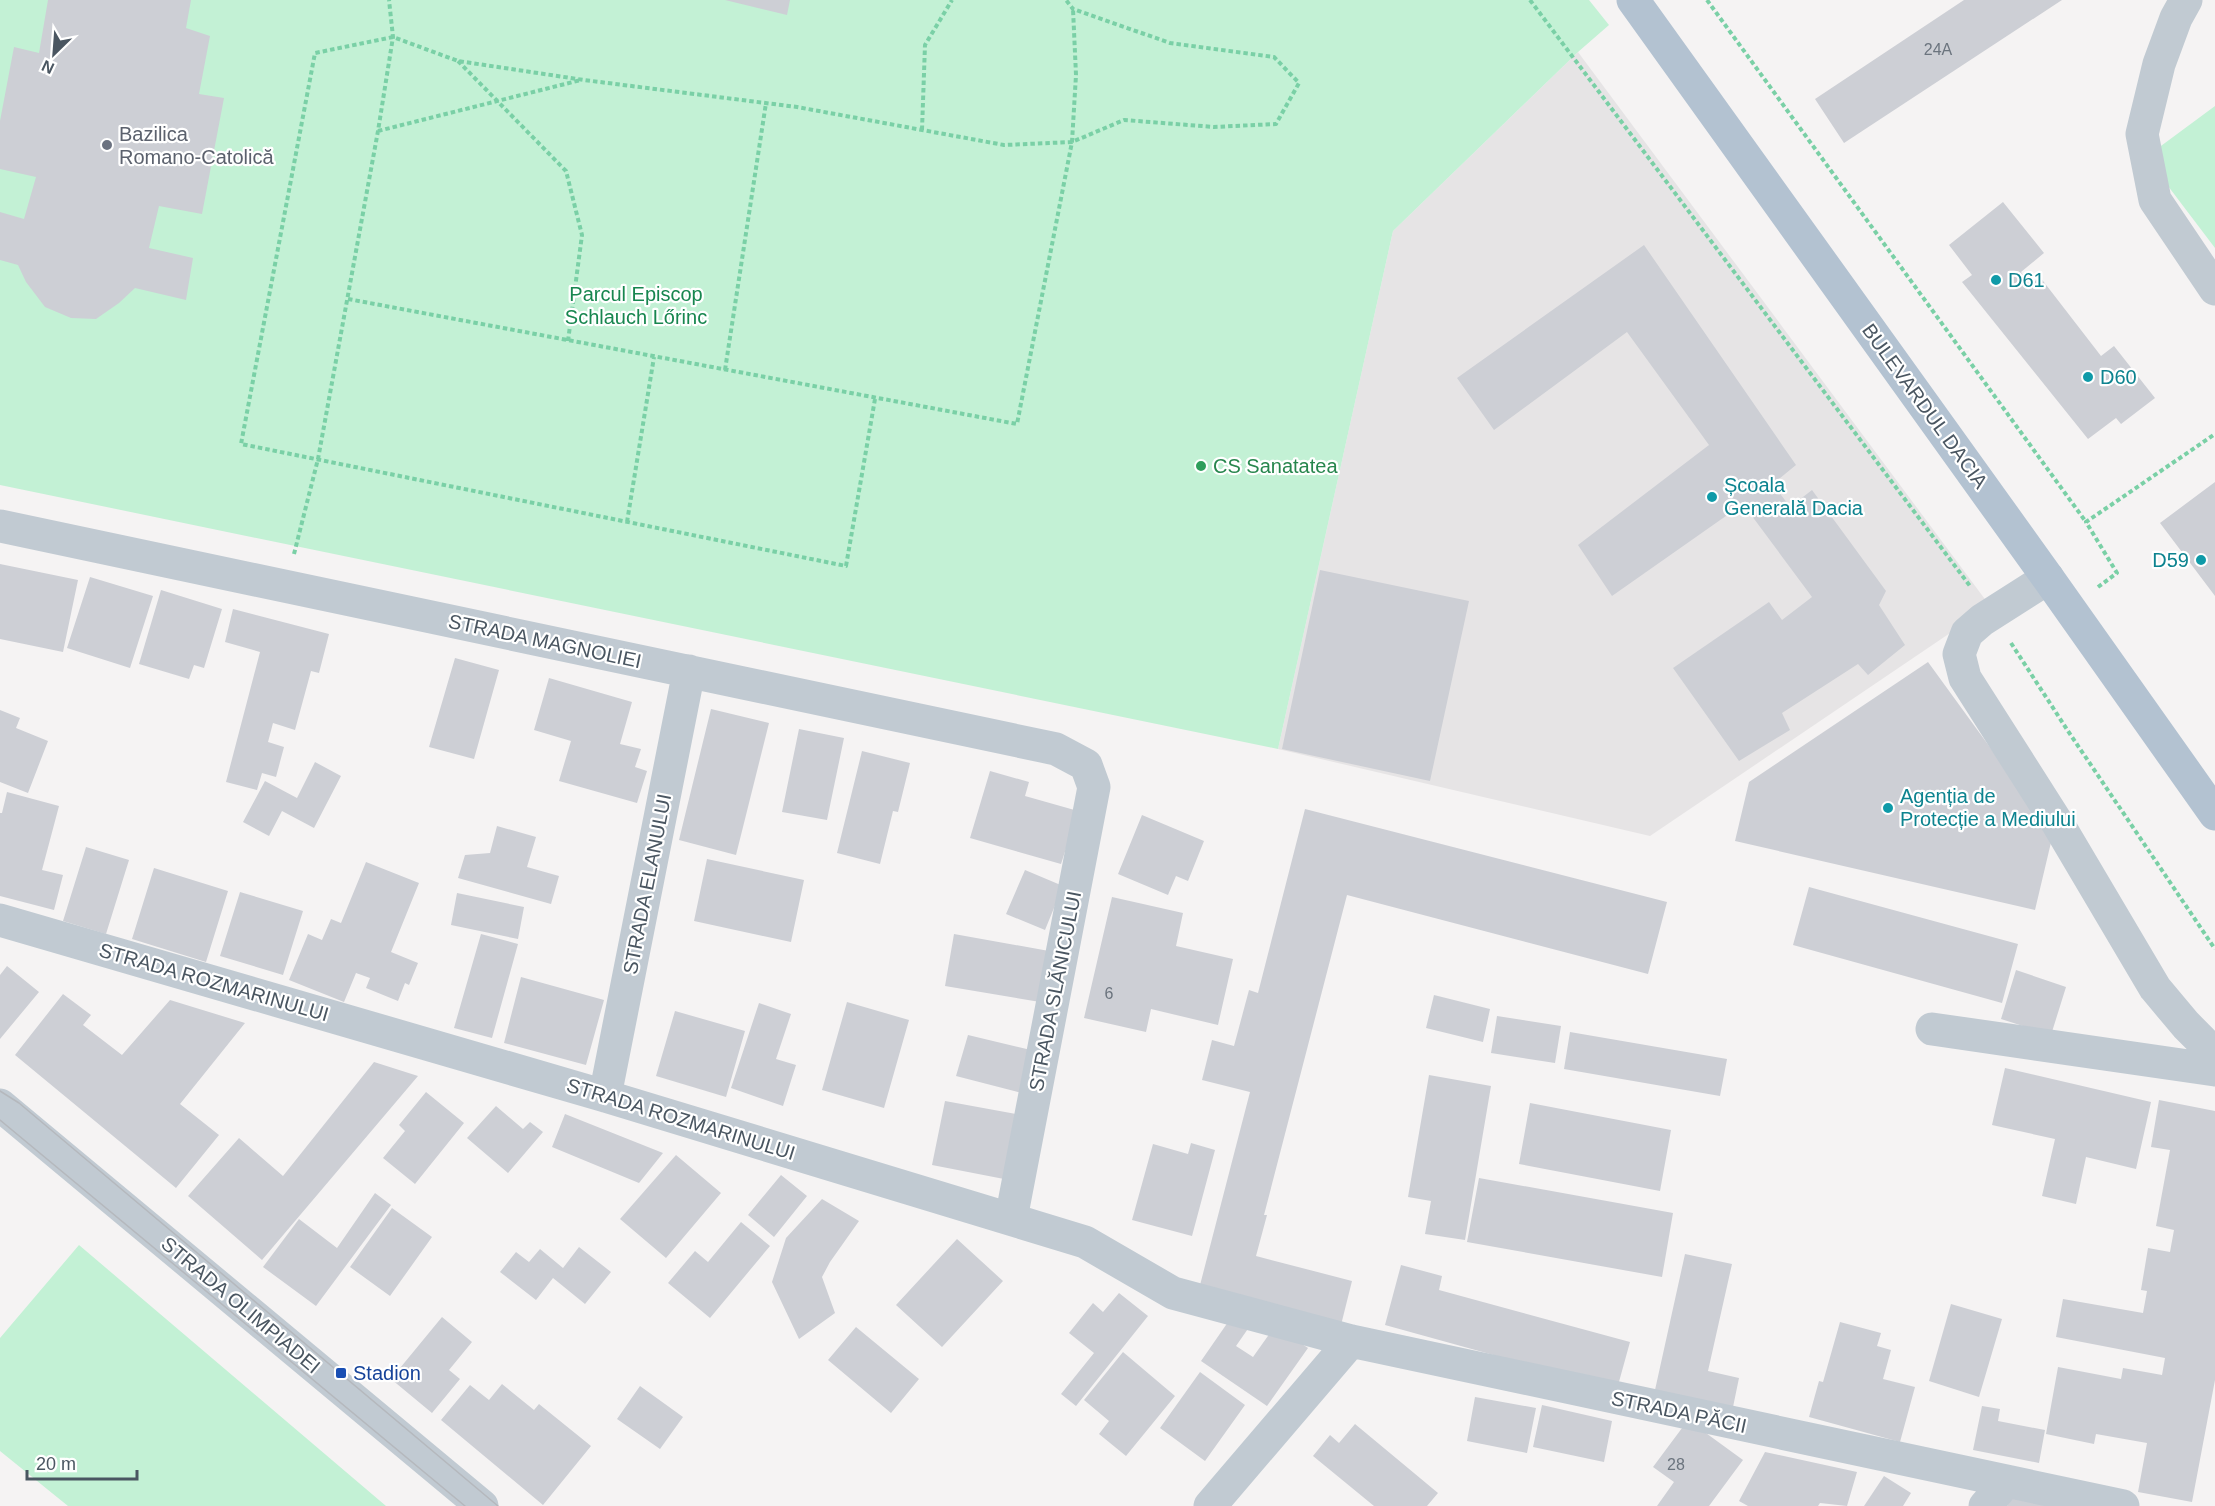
<svg xmlns="http://www.w3.org/2000/svg" width="2215" height="1506" viewBox="0 0 2215 1506" font-family="Helvetica,sans-serif">
<style>
.education{fill:#e6e4e5}
.green{fill:#c3f1d5}
.building{fill:#cdcfd5}
.lines{fill:none;stroke-linecap:round;stroke-linejoin:round}
.path{stroke:#7ad0a6;stroke-width:4;stroke-dasharray:4.5 3;stroke-linecap:butt}
.street{stroke:#c1cad2;stroke-width:33}
.primary{stroke:#b3c2d1;stroke-width:33}
.tram{stroke:#b5b8bd;stroke-width:1.5}
.worship-dot{fill:#6b7280;stroke:#fff;stroke-width:2}
.culture-dot{fill:#0f9aa8;stroke:#fff;stroke-width:2}
.leisure-dot{fill:#2e9e5b;stroke:#fff;stroke-width:2}
.transit-dot{fill:#1a4fb4;stroke:#fff;stroke-width:2}
.labels{text-anchor:middle;dominant-baseline:central;stroke-width:4.5;stroke-linejoin:round;paint-order:stroke}
.number-label{font-size:16px;fill:#6b747e}
.worship-label{font-size:20px;fill:#5b616d;stroke:#fff;text-anchor:start}
.culture-label{font-size:20px;fill:#0d838f;stroke:#fff;text-anchor:start}
.park-label{font-size:20px;fill:#17864f;stroke:#fff}
.street-label{font-size:20px;fill:#4a5661;stroke:#fff}
.leisure-label{font-size:20px;fill:#27864d;stroke:#fff;text-anchor:start}
.transit-label{font-size:20px;fill:#164399;stroke:#fff;text-anchor:start}
</style>
<rect width="100%" height="100%" fill="#f5f3f3"/>
<!-- education -->
<path class="education" d="M1578,52L1990,606L1650,836L1278,749L1393,231Z"/>
<!-- green -->
<path class="green" d="M0,0H1589L1609,25L1578,52L1393,231L1278,749L0,485Z
M2215,106V248L2146,157Z
M79,1245L386,1506H68L0,1451V1338Z"/>
<!-- building -->
<path class="building" d="M48,0H191L186,28L210,36L199,94L224,98L202,214L159,206L149,248L193,258L186,300L135,288L119,303L96,319L71,318L45,307L26,282L18,265L0,260V212L24,219L36,177L0,169V121L14,47L39,53Z
M725,0H790L787,15Z
M1964,0H2062L1844,143L1815,99Z
M2003,202L2044,253L2021,272L2030,285L2040,277L2101,356L2114,346L2155,398L2121,424L2116,418L2088,439L1962,282L1972,275L1949,245Z
M1644,245L1796,465L1773,484L1790,507L1812,490L1886,591L1879,605L1905,645L1868,675L1858,664L1782,713L1790,730L1739,761L1673,668L1769,602L1782,620L1812,597L1743,504L1612,596L1578,545L1709,445L1627,332L1494,430L1457,378Z
M2215,482V596L2160,523Z
M0,564L78,580L63,652L0,639Z
M1320,570L1469,601L1430,781L1282,749Z
M90,577L153,596L130,668L67,648Z
M161,590L222,609L204,668L194,665L189,679L139,664Z
M233,609L329,634L319,673L311,671L295,730L273,723L268,742L284,747L276,777L262,773L257,790L226,782L260,652L225,642Z
M455,658L499,670L474,759L429,747Z
M1928,662L2053,834L2035,910L1735,841L1749,782Z
M549,678L632,702L620,744L641,749L635,767L647,771L637,803L559,781L571,741L534,730Z
M711,709L769,723L736,855L679,840Z
M0,710L20,718L16,728L48,741L28,793L0,782Z
M799,729L844,738L827,820L782,812Z
M862,751L910,763L898,812L893,811L880,864L837,853Z
M315,762L341,776L314,828L282,811L269,836L243,822L265,781L297,798Z
M990,771L1029,782L1025,796L1078,811L1061,864L970,838Z
M7,792L59,806L42,870L63,875L54,910L0,896V813H2Z
M1305,809L1667,902L1648,974L1347,895L1264,1215H1267L1256,1256L1352,1281L1341,1325L1199,1289L1250,1092L1202,1080L1212,1040L1234,1046L1249,990L1258,993Z
M1142,815L1204,841L1188,881L1176,876L1168,895L1118,874Z
M497,826L536,837L527,867L559,876L551,904L458,878L465,855L490,853Z
M86,847L129,860L106,934L63,921Z
M707,859L804,880L791,942L694,921Z
M366,862L419,883L391,952L418,963L409,985L405,983L398,1001L366,988L370,978L356,973L344,1002L289,980L308,934L322,940L331,919L341,923Z
M154,868L228,891L206,962L132,939Z
M1025,870L1063,886L1045,930L1006,914Z
M1809,887L2018,944L2002,1003L1793,945Z
M240,892L303,911L283,975L220,956Z
M457,893L524,907L518,939L451,925Z
M1112,897L1183,913L1176,946L1233,959L1218,1025L1151,1009L1146,1032L1084,1018Z
M481,934L518,944L492,1038L454,1028Z
M954,934L1049,951L1040,1002L945,986Z
M7,966L39,992L0,1039V975Z
M2016,970L2066,987L2051,1035L2001,1019Z
M521,977L604,1000L586,1065L504,1043Z
M63,994L91,1015L83,1025L122,1055L170,1000L245,1023L180,1104L219,1135L176,1188L15,1055Z
M1434,995L1490,1009L1483,1042L1426,1028Z
M847,1002L909,1020L884,1108L822,1090Z
M759,1003L791,1014L776,1059L796,1065L783,1106L731,1088Z
M675,1011L745,1031L726,1097L656,1076Z
M1497,1016L1561,1026L1555,1063L1491,1053Z
M1570,1032L1727,1059L1720,1096L1564,1069Z
M968,1035L1031,1050L1022,1093L956,1076Z
M374,1062L418,1076L262,1260L188,1196L239,1138L283,1176Z
M2005,1068L2151,1102L2136,1169L2086,1157L2076,1204L2042,1196L2055,1139L1992,1125Z
M1429,1075L1491,1086L1465,1240L1425,1234L1431,1201L1408,1197Z
M426,1092L464,1123L415,1184L383,1158L405,1131L399,1125Z
M2159,1100L2215,1111V1380L2192,1502L2138,1492L2147,1443L2096,1434L2094,1444L2046,1434L2058,1367L2121,1379L2123,1368L2162,1375L2165,1358L2056,1337L2063,1299L2143,1313L2147,1291L2141,1290L2148,1248L2170,1252L2174,1230L2156,1226L2170,1150L2151,1147Z
M945,1101L1016,1114L1004,1179L932,1165Z
M1530,1103L1671,1130L1660,1191L1519,1164Z
M496,1106L523,1129L530,1122L543,1132L508,1173L467,1138Z
M565,1114L663,1153L639,1183L552,1147Z
M1191,1143L1215,1150L1192,1236L1132,1220L1153,1144L1188,1154Z
M676,1155L721,1193L666,1258L620,1219Z
M781,1175L807,1196L774,1237L748,1215Z
M1479,1178L1673,1213L1662,1277L1467,1242Z
M375,1193L391,1205L316,1306L263,1267L299,1219L337,1248Z
M822,1199L859,1221L830,1262L822,1277L835,1313L799,1339L772,1282L786,1238Z
M392,1208L432,1237L390,1296L350,1267Z
M741,1222L770,1246L710,1318L668,1283L695,1251L708,1262Z
M957,1239L1003,1281L942,1347L896,1305Z
M579,1247L611,1272L585,1304L553,1278L536,1300L500,1272L516,1252L529,1262L540,1249L563,1268Z
M1685,1254L1732,1264L1708,1371L1739,1378L1733,1407L1655,1390Z
M1401,1265L1442,1276L1439,1290L1630,1342L1617,1389L1385,1325Z
M1119,1293L1148,1316L1076,1406L1061,1394L1094,1353L1069,1333L1093,1303L1103,1312Z
M1951,1304L2002,1319L1979,1397L1929,1381Z
M1235,1312L1252,1323L1236,1346L1253,1357L1275,1326L1308,1348L1267,1406L1201,1361Z
M442,1317L472,1342L449,1370L460,1379L432,1413L391,1379Z
M1840,1322L1881,1333L1877,1346L1891,1350L1883,1379L1915,1387L1900,1442L1809,1417L1819,1381L1823,1382Z
M856,1327L919,1379L891,1413L828,1360Z
M1123,1352L1175,1396L1126,1456L1099,1434L1109,1421L1084,1400Z
M1200,1372L1245,1405L1205,1461L1160,1428Z
M502,1384L534,1410L539,1404L591,1446L543,1505L441,1420L470,1385L489,1400Z
M640,1386L683,1417L660,1449L617,1419Z
M1475,1397L1536,1408L1527,1453L1467,1441Z
M1542,1405L1612,1421L1604,1462L1533,1447Z
M1982,1406L2000,1409L1998,1421L2045,1430L2039,1463L1973,1450Z
M1688,1420L1743,1460L1709,1506H1657L1674,1482L1653,1467Z
M1355,1424L1438,1493L1427,1506H1374L1313,1456L1330,1435L1339,1443Z
M1765,1452L1857,1472L1847,1506L1820,1503L1818,1506H1748L1739,1501Z
M1884,1476L1911,1493L1903,1506H1864Z
M2012,1491L2056,1506H2007Z"/>
<g class="lines">
<!-- path -->
<path class="path" d="M1530,0L1970,586
M1707,0L2086,522
M458,61L566,171L582,235L568,341
M922,130L925,45L952,0
M378,131L581,80
M348,299L1017,424L1072,142L1076,75L1073,9
M725,370L766,103
M875,399L846,566L241,444L315,53L393,37L458,61L584,80L797,107L1004,145L1072,142L1124,120L1214,127L1276,124L1299,83L1274,57L1170,43L1073,9L1066,0
M627,522L654,357
M294,554L318,459L378,131L393,37L389,0
M2098,587L2117,573L2086,522L2215,434
M2011,643L2068,731L2215,949"/>
<!-- street -->
<path class="street" d="M2186,0L2176,18L2159,64L2142,134L2155,200L2215,289
M0,526L1056,749L1086,765L1094,787L1011,1219
M2048,578L1982,620L1967,633L1959,654L1965,678L2058,824L2155,988L2186,1025L2215,1054
M0,920L605,1096L1085,1242L1173,1293L1351,1341L2123,1506
M1932,1029L2215,1070
M605,1096L689,671
M0,1105L482,1506
M1210,1506L1351,1341
M1985,1506L2006,1482"/>
<!-- primary -->
<path class="primary" d="M1633,0L2048,578L2215,814"/>
<!-- tram -->
<path class="tram" d="M0,1091L19,1103L498,1506
M0,1120L465,1506"/>
</g>
<!-- markers -->
<circle class="worship-dot" cx="107" cy="145" r="6"/>
<g class="culture-dot">
<circle cx="1996" cy="280" r="6"/>
<circle cx="2088" cy="377" r="6"/>
<circle cx="1712" cy="497" r="6"/>
<circle cx="2201" cy="560" r="6"/>
<circle cx="1888" cy="808" r="6"/>
</g>
<circle class="leisure-dot" cx="1201" cy="466" r="6"/>
<rect class="transit-dot" x="335" y="1367" width="12" height="12" rx="3"/>
<g class="labels">
<!-- number labels -->
<g class="number-label">
<text x="1938" y="49">24A</text>
<text x="1109" y="993">6</text>
<text x="1676" y="1464">28</text>
</g>
<!-- worship labels -->
<g class="worship-label">
<text x="119" y="134">Bazilica<tspan x="119" dy="23">Romano-Catolică</tspan></text>
</g>
<!-- culture labels -->
<g class="culture-label">
<text x="2008" y="280">D61</text>
<text x="2100" y="377">D60</text>
<text x="1724" y="485">Școala<tspan x="1724" dy="23">Generală Dacia</tspan></text>
<text x="2189" y="560" text-anchor="end">D59</text>
<text x="1900" y="796">Agenția de<tspan x="1900" dy="23">Protecție a Mediului</tspan></text>
</g>
<!-- park labels -->
<g class="park-label">
<text x="636" y="294">Parcul Episcop<tspan x="636" dy="23">Schlauch Lőrinc</tspan></text>
</g>
<!-- street labels -->
<g class="street-label">
<text transform="translate(1925 406) rotate(54)">BULEVARDUL DACIA</text>
<text transform="translate(545 641) rotate(12)">STRADA MAGNOLIEI</text>
<text transform="translate(647 884) rotate(-79)">STRADA ELANULUI</text>
<text transform="translate(214 982) rotate(16)">STRADA ROZMARINULUI</text>
<text transform="translate(1055 991) rotate(-79)">STRADA SLĂNICULUI</text>
<text transform="translate(681 1119) rotate(17)">STRADA ROZMARINULUI</text>
<text transform="translate(241 1305) rotate(40)">STRADA OLIMPIADEI</text>
<text transform="translate(1679 1412) rotate(12)">STRADA PĂCII</text>
</g>
<!-- leisure labels -->
<g class="leisure-label">
<text x="1213" y="466">CS Sanatatea</text>
</g>
<!-- transit labels -->
<g class="transit-label">
<text x="353" y="1373">Stadion</text>
</g>
</g>
<!-- north arrow -->
<g transform="translate(54 54) rotate(205)" stroke="#ffffff" stroke-width="4.5" paint-order="stroke">
<path d="M0-4.5L10 22L0 15L-10 22Z" fill="#4a5661"/>
<text y="-9" font-size="16" font-weight="bold" text-anchor="middle" fill="#4a5661">N</text>
</g>
<!-- scale -->
<path d="M27 1470v9h110v-9" fill="none" stroke="#4a5661" stroke-width="3"/>
<text x="36" y="1470" font-size="18" fill="#4a5661" stroke="#ffffff" stroke-width="4.5" paint-order="stroke">20 m</text>
</svg>
